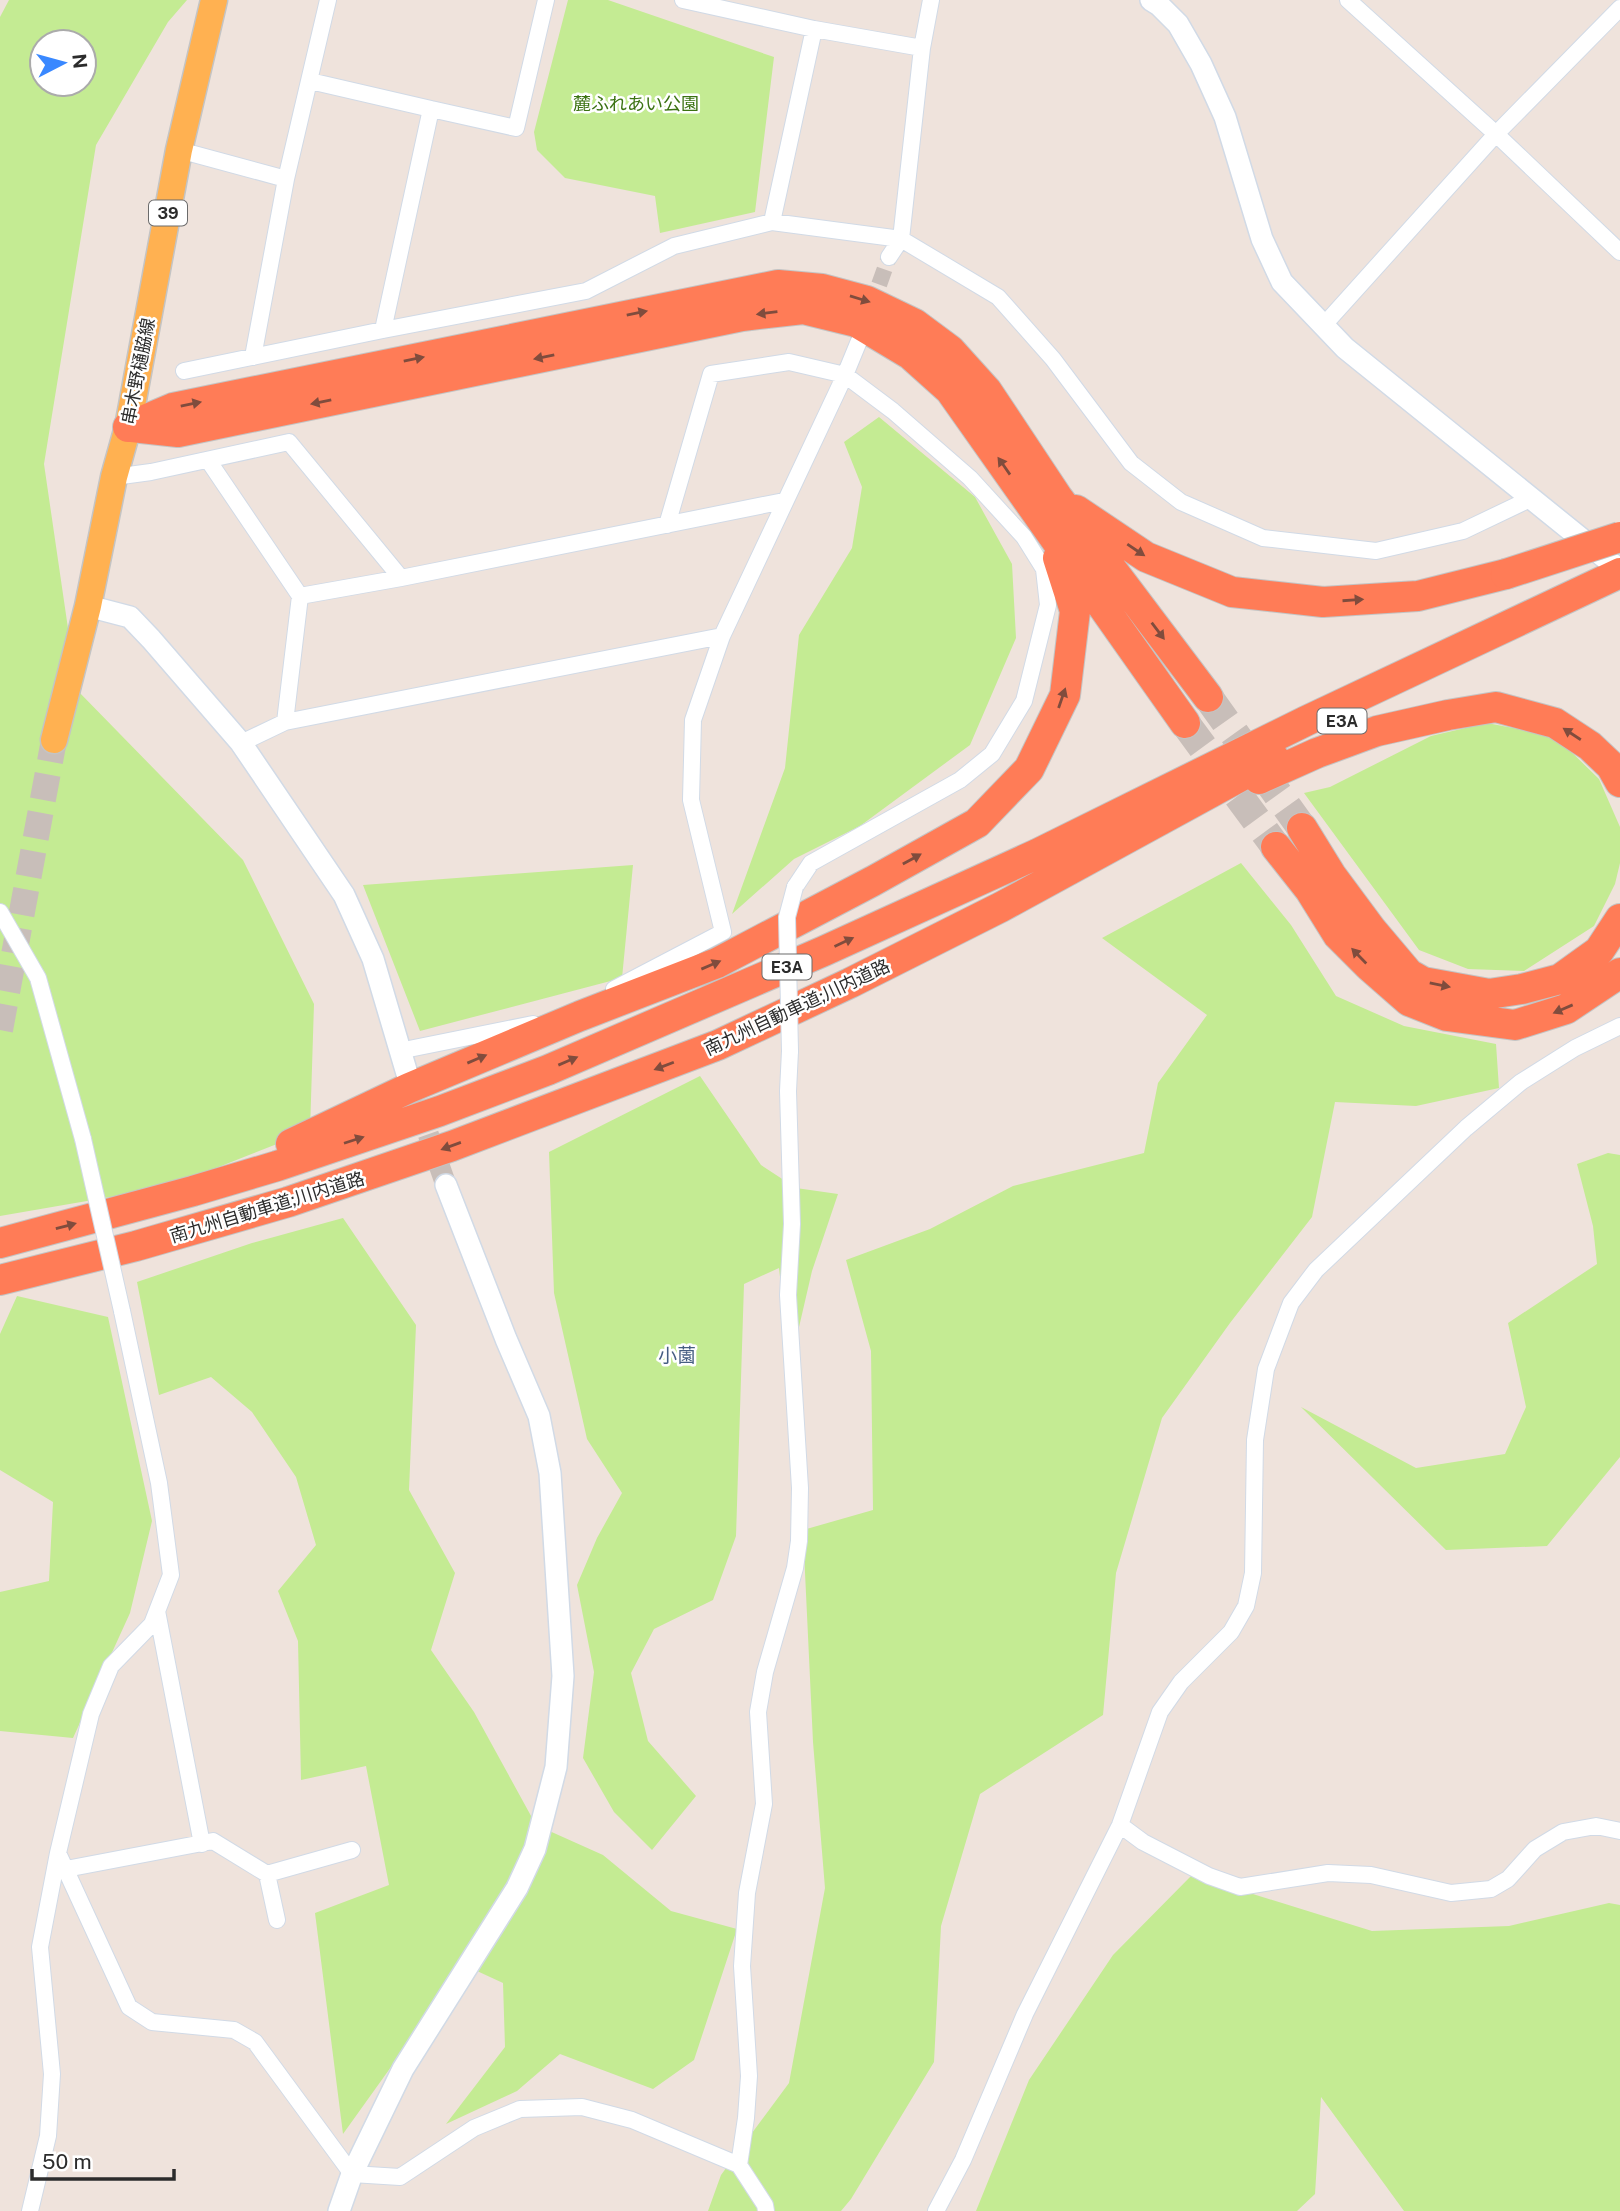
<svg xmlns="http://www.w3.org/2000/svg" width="1620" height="2211" viewBox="0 0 1620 2211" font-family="'Public Sans','Noto Sans JP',sans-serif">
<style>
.green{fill:#c4eb93;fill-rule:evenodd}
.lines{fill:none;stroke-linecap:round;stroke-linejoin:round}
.minor-tunnel{stroke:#c8beb9;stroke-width:16;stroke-dasharray:16 8;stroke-linecap:butt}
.tertiary-tunnel{stroke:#c8beb9;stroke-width:21;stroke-dasharray:21 10;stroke-linecap:butt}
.primary-tunnel{stroke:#c8beb9;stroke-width:26;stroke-dasharray:26 13;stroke-linecap:butt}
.motorway-tunnel{stroke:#c8beb9;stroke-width:30;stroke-dasharray:30 15;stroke-linecap:butt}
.minor-casing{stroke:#d1dae6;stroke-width:18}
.tertiary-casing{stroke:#d1dae6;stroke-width:24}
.primary-casing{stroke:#c4c4c4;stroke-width:29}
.motorway-casing{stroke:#c4c4c4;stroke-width:32}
.minor{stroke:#fff;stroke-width:16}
.tertiary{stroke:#fff;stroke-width:21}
.primary{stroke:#ffb151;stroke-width:26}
.motorway{stroke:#ff7c57;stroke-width:30}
.minor-bridge-casing{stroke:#d1dae6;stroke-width:18;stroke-linecap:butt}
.motorway-bridge-casing{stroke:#c4c4c4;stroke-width:32;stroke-linecap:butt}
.minor-bridge{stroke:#fff;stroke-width:16}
.motorway-bridge{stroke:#ff7c57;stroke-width:30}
.oneway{fill:#804c3d}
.labels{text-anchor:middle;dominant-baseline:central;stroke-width:5;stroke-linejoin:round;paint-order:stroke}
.shield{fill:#fff;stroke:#6b6b6b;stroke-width:2}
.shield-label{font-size:16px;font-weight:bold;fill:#2c2c2c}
.park-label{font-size:18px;fill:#3b7212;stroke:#fff}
.street-label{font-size:18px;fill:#2c2c2c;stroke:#fff}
.neighbourhood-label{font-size:19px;fill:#465e82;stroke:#fff}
</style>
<rect width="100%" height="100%" fill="#efe3dc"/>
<!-- green -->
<path class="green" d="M9,0H187L168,22L96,145L44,464L77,690L243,860L314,1004L310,1131L168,1187L0,1216V17ZM42,42H84V84H42Z
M568,0H608L774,57L755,212L660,233L655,196L565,178L537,150L534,132Z
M879,417L975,497L1012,564L1016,638L970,745L860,826L794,859L732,914L785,768L799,635L852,548L862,487L844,442Z
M1487,723L1555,736L1599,779L1620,827V863L1615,884L1594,926L1524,971L1468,969L1419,950L1304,793L1330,787L1431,736Z
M1241,863L1291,925L1336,996L1404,1026L1496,1044L1499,1088L1416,1106L1335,1102L1312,1217L1230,1323L1162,1418L1116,1573L1103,1715L980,1794L941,1926L934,2062L851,2199L841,2211H708L721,2175L789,2083L825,1888L813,1742L803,1530L873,1510L871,1351L846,1260L930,1229L1013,1186L1144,1153L1158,1083L1207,1015L1102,938Z
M633,865L622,978L420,1031L363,885Z
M700,1076L761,1165L796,1188L838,1194L812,1271L790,1366L779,1268L744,1284L736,1536L713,1600L654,1629L631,1673L648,1741L696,1796L652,1850L614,1812L583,1758L594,1672L577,1585L597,1538L622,1493L587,1439L554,1293L549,1152Z
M1608,1153L1620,1155V1457L1547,1546L1446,1550L1301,1407L1416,1468L1505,1454L1526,1407L1508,1323L1597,1264L1593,1226L1577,1164Z
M343,1218L416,1325L409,1490L455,1573L431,1650L474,1712L536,1825L603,1855L671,1911L737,1929L694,2060L653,2089L560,2054L517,2091L446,2124L505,2047L503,1983L464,1965L343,2134L315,1913L389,1885L366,1766L301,1780L298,1641L278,1591L316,1545L296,1477L252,1412L211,1377L159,1395L137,1282L252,1243Z
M17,1296L108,1317L152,1521L130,1613L73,1738L0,1731V1592L49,1581L53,1502L0,1470V1334Z
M1192,1875L1372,1931L1509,1926L1609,1903L1620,1905V2211H1404L1321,2097L1315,2194L1297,2211H976L1029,2080L1113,1955Z"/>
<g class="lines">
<!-- minor-tunnel -->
<path class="minor-tunnel" d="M871,307L889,257"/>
<!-- tertiary-tunnel -->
<path class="tertiary-tunnel" d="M418,1105L446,1185"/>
<!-- primary-tunnel -->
<path class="primary-tunnel" d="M0,1030L54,740"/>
<!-- motorway-tunnel -->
<path class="motorway-tunnel" d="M1208,697L1302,828
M1185,723L1276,847"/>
<!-- minor casing -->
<g class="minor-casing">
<path id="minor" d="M683,0L814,29L922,48
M1348,0L1496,134L1620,252
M310,81L431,109
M179,150L286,179L253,357
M286,179L328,0
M772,222L814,29
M889,257L901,239L922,48L931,0
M1323,326L1496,134L1620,8
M383,330L431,109L516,128L546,0
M184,371L383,330L586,291L674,246L772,222L901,239L998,297L1053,359L1131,463L1181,502L1263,538L1376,551L1463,531L1530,499
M208,460L300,596L285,722
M114,477L151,472L289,442L401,578
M667,525L711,374L789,362L845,375L893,411L970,478L1024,537L1044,569L1048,605L1024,701L992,754L960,780L811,863L795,887
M300,596L401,578L784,501
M241,743L285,722L722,636
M0,912L38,978L83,1139
M614,989L723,932L691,800L693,720L722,636L845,375L859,341
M399,1051L533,1024
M157,1611L202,1844
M1120,1825L1143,1842L1209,1876L1240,1887L1328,1873L1371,1875L1451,1893L1491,1889L1508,1879L1535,1849L1563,1832L1596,1826L1620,1831
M58,1853L129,2007L152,2022L234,2030L255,2042L352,2174L400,2177L474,2128L520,2109L582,2107L632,2120L739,2165L765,2205L766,2211
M66,1869L213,1841L267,1874L277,1920
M267,1874L352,1850
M739,2165L746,2118L749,2076L742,1966L747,1893L764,1804L758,1712L765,1672L795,1568L799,1541L800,1488L788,1295L792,1224L788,1091L790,1051
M30,2211L48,2136L52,2074L40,1947L58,1853L91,1714L111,1666L152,1624L171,1575L159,1483L122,1311
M936,2211L963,2160L1025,2014L1120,1825L1160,1712L1181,1682L1231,1632L1246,1606L1253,1573L1255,1440L1266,1369L1291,1303L1316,1270L1466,1128L1521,1082L1575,1048L1620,1026"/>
</g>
<!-- tertiary casing -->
<g class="tertiary-casing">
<path id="tertiary" d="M1151,0L1159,5L1178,24L1201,64L1225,117L1262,239L1282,282L1345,348L1620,570
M88,606L130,617L151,639L241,743L344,895L373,959L408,1077
M339,2211L352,2174L403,2069L517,1888L535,1849L556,1767L563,1676L550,1473L539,1416L506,1339L446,1185"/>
</g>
<!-- primary casing -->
<g class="primary-casing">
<path id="primary" d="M54,740L88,606L114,477L128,427L179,150L214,0"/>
</g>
<!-- motorway casing -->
<g class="motorway-casing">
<path id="motorway" d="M128,427L173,408L778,285L822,289L867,301L915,324L950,350L987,391L1058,498L1208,697
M132,427L178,432L742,316L803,309L856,322L911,355L950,390L1185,723
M1076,510L1146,557L1232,592L1323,602L1418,596L1506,574
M1259,779L1317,753L1377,731L1448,715L1496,707L1555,723L1590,746L1611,766L1620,782
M1302,828L1331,875L1371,929L1409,974L1423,982L1489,994L1522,989L1560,979L1599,951L1620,919
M1276,847L1310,890L1338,935L1369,966L1409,1001L1447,1016L1515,1025L1566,1009L1620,973
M291,1144L409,1088L580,1016L717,963L873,881L977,823L1029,769L1065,695L1075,611L1058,558
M0,1243L193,1191L277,1166L440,1111L548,1070L824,951L1037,854L1306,721L1620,573
M0,1280L136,1246L288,1202L452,1146L718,1045L850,983L1001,907L1274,758"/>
</g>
<!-- minor -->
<use href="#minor" class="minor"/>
<!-- tertiary -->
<use href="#tertiary" class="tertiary"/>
<!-- primary -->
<use href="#primary" class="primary"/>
<!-- motorway -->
<use href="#motorway" class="motorway"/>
<!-- minor-bridge casing -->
<g class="minor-bridge-casing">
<path id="minor-bridge" d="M790,1051L787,917L795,887
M83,1139L122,1311"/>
</g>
<!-- motorway-bridge casing -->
<g class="motorway-bridge-casing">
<path id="motorway-bridge" d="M1506,574L1620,537"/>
</g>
<!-- minor-bridge -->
<use href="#minor-bridge" class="minor-bridge"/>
<!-- motorway-bridge -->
<use href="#motorway-bridge" class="motorway-bridge"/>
</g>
<!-- one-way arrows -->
<defs><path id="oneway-solid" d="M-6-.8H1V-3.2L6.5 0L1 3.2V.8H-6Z" transform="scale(1.75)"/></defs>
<g class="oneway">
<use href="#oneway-solid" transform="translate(860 299) rotate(17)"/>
<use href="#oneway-solid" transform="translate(637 313) rotate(-12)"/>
<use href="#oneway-solid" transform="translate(767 313) rotate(173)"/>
<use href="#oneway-solid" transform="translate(544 357) rotate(168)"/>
<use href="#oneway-solid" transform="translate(414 359) rotate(-12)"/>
<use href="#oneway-solid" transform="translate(321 402) rotate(168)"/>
<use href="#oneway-solid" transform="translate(191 404) rotate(-12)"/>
<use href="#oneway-solid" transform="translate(1004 466) rotate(-125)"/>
<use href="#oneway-solid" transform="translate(1136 550) rotate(34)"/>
<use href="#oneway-solid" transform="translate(1353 600) rotate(-4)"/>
<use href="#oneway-solid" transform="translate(1158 631) rotate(53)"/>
<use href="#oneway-solid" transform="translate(1062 698) rotate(-71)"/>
<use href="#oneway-solid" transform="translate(1572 734) rotate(-147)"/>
<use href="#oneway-solid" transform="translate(912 859) rotate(-29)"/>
<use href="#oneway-solid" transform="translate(844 942) rotate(-25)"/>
<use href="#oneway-solid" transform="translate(1359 956) rotate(-134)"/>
<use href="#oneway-solid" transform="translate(711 965) rotate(-23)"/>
<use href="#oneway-solid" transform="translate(1440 985) rotate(12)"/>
<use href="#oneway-solid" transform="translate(1563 1009) rotate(157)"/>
<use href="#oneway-solid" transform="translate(477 1059) rotate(-23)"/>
<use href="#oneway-solid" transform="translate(568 1061) rotate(-23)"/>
<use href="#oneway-solid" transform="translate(664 1066) rotate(159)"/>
<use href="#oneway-solid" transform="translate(354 1140) rotate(-18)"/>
<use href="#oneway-solid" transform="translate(451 1146) rotate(160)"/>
<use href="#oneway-solid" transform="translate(66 1226) rotate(-15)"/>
</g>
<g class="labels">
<!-- shield labels -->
<g class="shield">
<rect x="149" y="200.5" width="38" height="25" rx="5"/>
<rect x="1317.5" y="708.5" width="49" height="25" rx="5"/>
<rect x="762.5" y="954.5" width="49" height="25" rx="5"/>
</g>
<g class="shield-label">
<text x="168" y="213">39</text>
<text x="1342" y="721">E3A</text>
<text x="787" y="967">E3A</text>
</g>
<!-- park labels -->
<g class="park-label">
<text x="636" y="103">麓ふれあい公園</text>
</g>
<!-- street labels -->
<g class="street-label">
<text transform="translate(138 371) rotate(-79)">串木野樋脇線</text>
<text transform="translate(797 1007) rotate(-25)">南九州自動車道;川内道路</text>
<text transform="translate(267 1207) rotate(-17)">南九州自動車道;川内道路</text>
</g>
<!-- neighbourhood labels -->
<g class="neighbourhood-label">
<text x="677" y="1355">小薗</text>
</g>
</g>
<!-- north arrow -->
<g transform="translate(63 63) rotate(84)"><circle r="33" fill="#ffffff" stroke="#ababab" stroke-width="2"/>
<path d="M0-5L12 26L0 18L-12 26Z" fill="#3988ff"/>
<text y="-10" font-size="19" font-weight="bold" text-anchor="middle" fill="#2c2c2c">N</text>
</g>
<!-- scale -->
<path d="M32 2169v10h142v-10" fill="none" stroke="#2c2c2c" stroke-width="3.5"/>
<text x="42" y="2169" font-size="21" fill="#2c2c2c" stroke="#ffffff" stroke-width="5" paint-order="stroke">50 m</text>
</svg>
